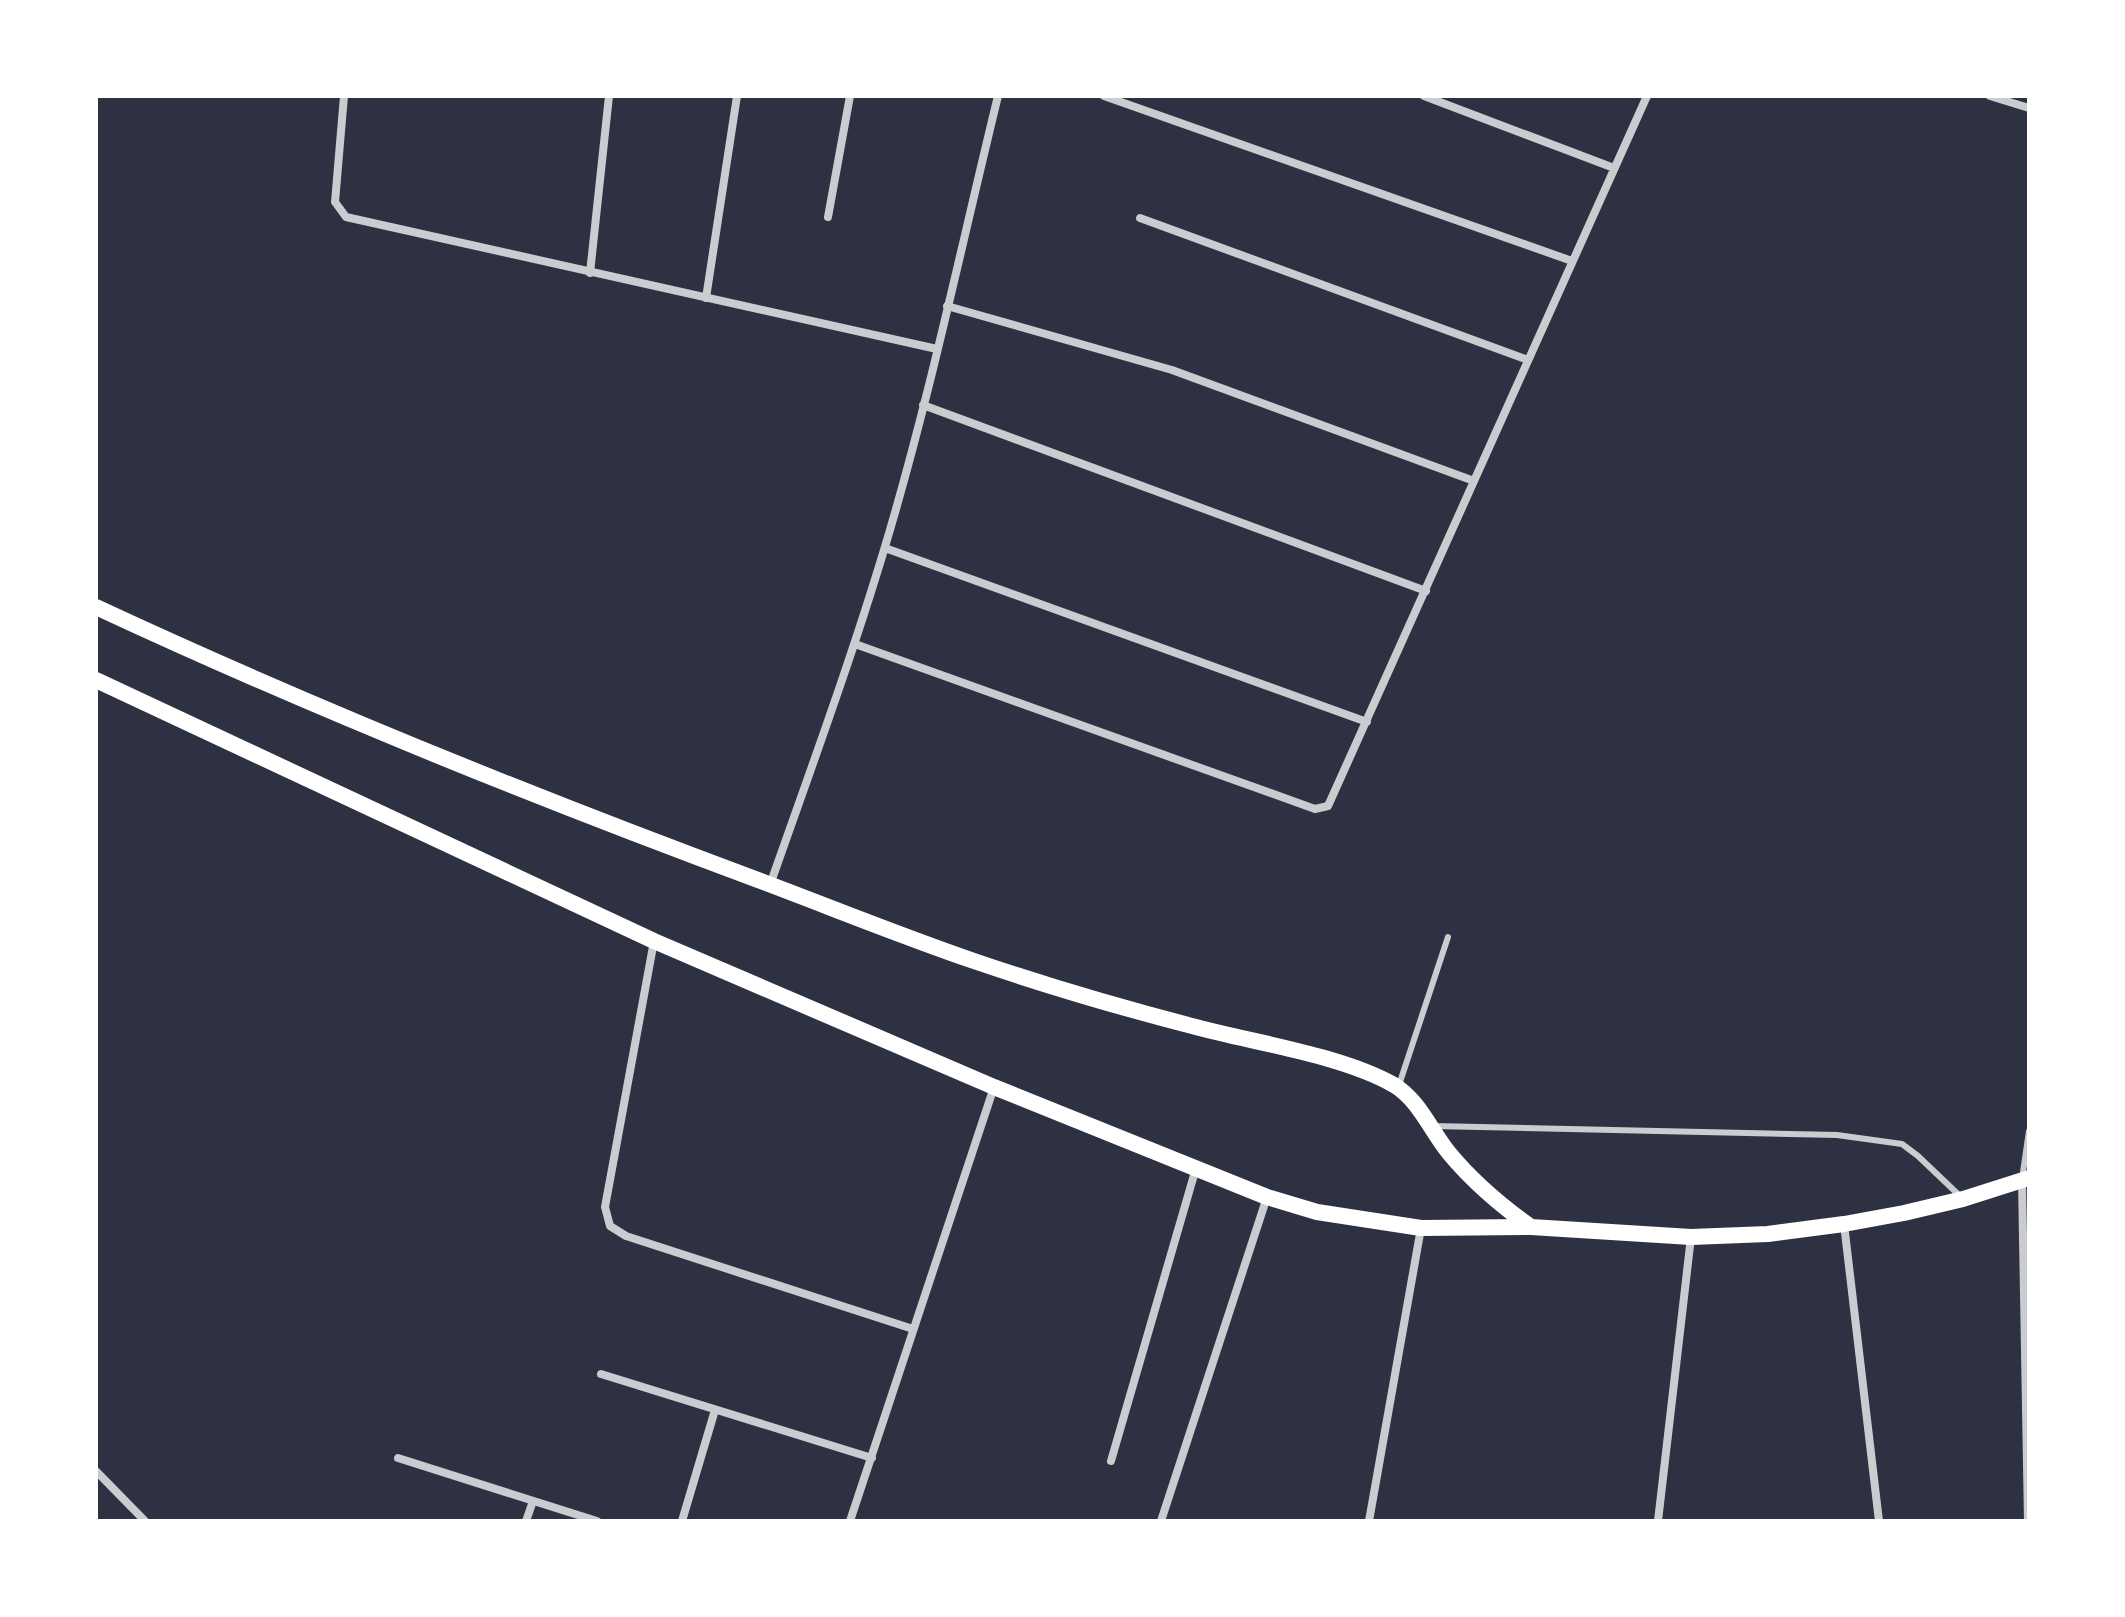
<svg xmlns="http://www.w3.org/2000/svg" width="2125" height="1617" viewBox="0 0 2125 1617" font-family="'DM Sans',sans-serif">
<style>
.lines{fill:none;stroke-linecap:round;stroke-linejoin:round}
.service{stroke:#caccd0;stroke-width:6}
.minor{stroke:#caccd0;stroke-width:8}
.secondary{stroke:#fff;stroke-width:16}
</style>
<rect width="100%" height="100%" fill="#2d3142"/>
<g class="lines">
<!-- service -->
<path class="service" d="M1399,1085L1448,937
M1433,1126L1837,1135L1902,1144L1918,1156L1961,1197
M2022,1179L2029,1131"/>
<!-- minor -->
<path class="minor" d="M344,96L335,202L346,217L937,349
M1104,96L1572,261
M1424,96L1614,168
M1990,96L2029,108
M828,217L850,96
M1140,218L1528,360
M590,273L609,96
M706,298L737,96
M947,306L1172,370L1474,481
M923,405L1426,591
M885,548L1367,722
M855,644L1315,809L1328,806L1647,96
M770,885C809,774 850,663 884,550C929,401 961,247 998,96
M654,941L605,1207L610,1226L626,1236L913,1329
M2022,1181L2028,1521
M1844,1224L1879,1521
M601,1374L872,1458
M398,1458L597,1521
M1111,1461L1196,1168
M96,1471L145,1521
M526,1521L533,1501
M682,1521L715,1410
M850,1521L994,1087
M1161,1521L1267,1197
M1369,1521L1421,1228
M1658,1521L1691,1237"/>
<!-- secondary -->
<path class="secondary" d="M96,607C313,708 534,797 758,880C830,907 901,936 974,961C1047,986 1122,1008 1196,1027C1255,1043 1341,1055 1394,1085C1419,1100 1431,1131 1449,1153C1473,1182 1500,1205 1531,1227
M96,680L654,941L994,1087L1267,1197L1317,1212L1421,1228L1531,1227L1691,1237L1768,1234L1844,1224L1904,1213L1963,1199L2029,1178"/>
</g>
<!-- border -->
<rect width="2125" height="1617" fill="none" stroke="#ffffff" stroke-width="196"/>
</svg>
